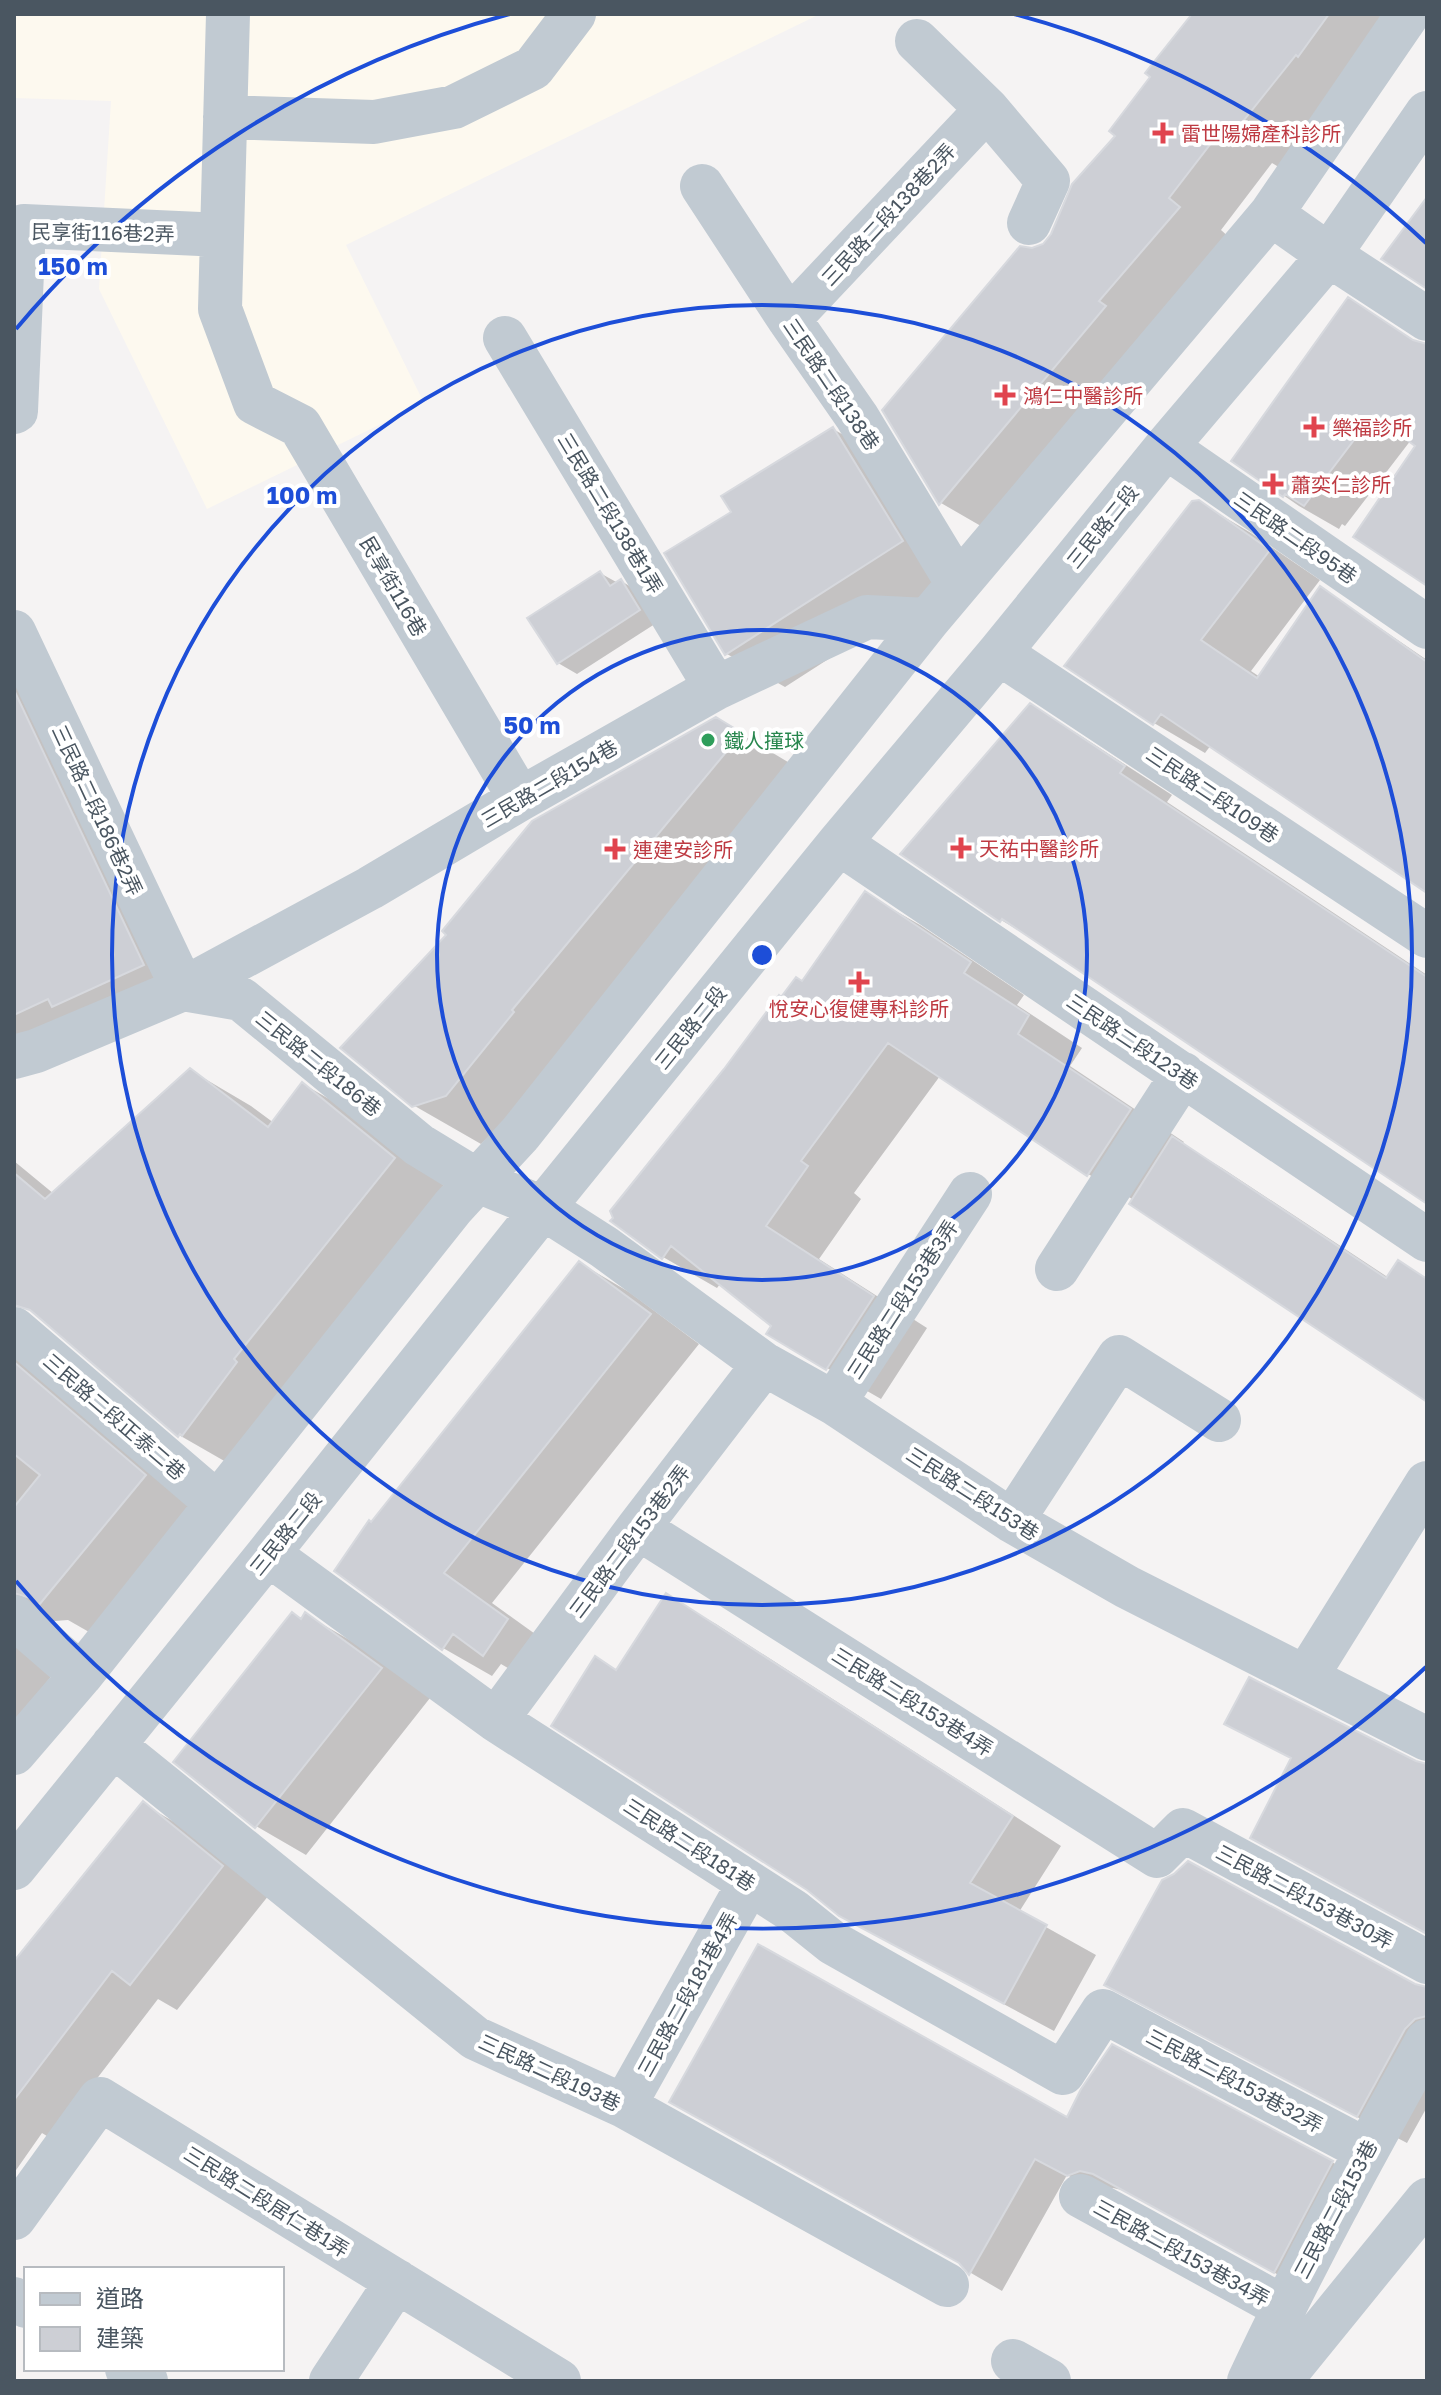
<svg xmlns="http://www.w3.org/2000/svg" width="1441" height="2395" viewBox="0 0 1441 2395" font-family="'Golos Text','Noto Sans TC',sans-serif">
<style>
.commercial{fill:#fdf9ef}
.shadow{fill:#0003}
.building{fill:#cdcfd5;stroke:#d7d9de;stroke-width:2}
.lines{fill:none;stroke-linecap:round;stroke-linejoin:round}
.minor{stroke:#c1cad2;stroke-width:44}
.ring{fill:none;stroke:#1d4ed8;stroke-width:4}
.health-dot{fill:#e0444e;stroke:#fff;stroke-width:3}
.leisure-dot{fill:#2e9e5b;stroke:#fff;stroke-width:3}
.labels{text-anchor:middle;dominant-baseline:central;stroke-width:8;stroke-linejoin:round;paint-order:stroke}
.health-label{font-size:20px;fill:#be3a42;stroke:#fff;text-anchor:start}
.street-label{font-size:20px;fill:#4a5661;stroke:#fff}
.leisure-label{font-size:20px;fill:#27864d;stroke:#fff;text-anchor:start}
.centre{fill:#1d4ed8;stroke:#fff;stroke-width:4}
.ring-label{font-size:24px;text-anchor:middle;font-weight:bold;fill:#1d4ed8;stroke:#fff;stroke-width:8;stroke-linejoin:round;paint-order:stroke}
</style>
<rect width="100%" height="100%" fill="#f5f3f3"/>
<!-- commercial -->
<path class="commercial" d="M14,14H820L346,245L424,403L207,509L99,289L111,101L14,98Z"/>
<!-- shadow -->
<path class="shadow" d="M1195,14H1403L1282,169L1272,163L1221,230L1231,239L993,533L941,503L885,410L1032,250L1044,245L1118,135L1153,77Z
M1348,300L1422,345H1427V583L1417,445L1411,440L1345,526L1342,524L1339,529L1299,506L1234,461Z
M833,429L891,462L959,575L785,687L727,654L734,513Z
M1199,502L1251,533L1320,580L1251,671L1260,677L1318,591L1370,621L1427,660V890L1211,745L1205,753L1154,723Z
M600,573L618,583L621,581L640,592L658,622L577,674L558,663Z
M14,651L192,993L14,1064Z
M1030,706L1078,734L1172,795L1167,802L1427,975V1202L1049,948L1001,920Z
M716,719L808,774L579,1051L481,1144L413,1105Z
M866,894L920,925L1024,995L1017,1005L1082,1048L1070,1066L1184,1142L1182,1144L1222,1168L1427,1303V1400L1134,1200L1088,1174L940,1076L854,1193L861,1199L819,1259L927,1328L881,1399L768,1334L773,1326L720,1284L717,1288L663,1257L781,999L803,983Z
M190,1070L251,1106L274,1123L303,1084L364,1119L454,1194L240,1470L179,1435L57,1330L14,1271V1161L54,1194Z
M580,1263L629,1292L699,1344L492,1603L556,1649L533,1683L501,1664L492,1676L443,1648L372,1524Z
M14,1343L194,1505L89,1632L68,1620L55,1621L44,1629L54,1673L14,1723Z
M666,1596L716,1624L1061,1846L1019,1912L1096,1955L1054,2031L891,1944L617,1672Z
M306,1615L355,1643L430,1698L306,1855L256,1826L302,1620Z
M143,1804L190,1831L269,1895L177,2010L158,1999L69,2115L58,2143L42,2133L14,2173V1964Z
M1107,1984L1427,1989V2107L1407,2143L1156,2012Z
M703,2120H1068L1332,2162L1364,2181L1306,2290L1126,2191L1113,2188L1100,2193L1067,2175L1002,2291L971,2273L962,2263Z"/>
<!-- building -->
<path class="building" d="M1192,14H1329L1298,57L1296,55L1228,140L1219,133L1169,198L1180,207L1099,301L1106,306L939,505L882,410L1020,246L1032,248L1043,244L1051,234L1072,184L1115,136L1109,131L1150,77L1145,73Z
M1427,197V289L1381,259Z
M1348,297L1413,340L1427,344V586L1353,537L1415,446L1373,415L1304,506L1285,494L1283,497L1231,461Z
M833,427L903,541L725,655L664,553L731,512L721,496Z
M1199,500L1270,550L1201,640L1257,678L1320,586L1427,662V893L1161,714L1153,725L1064,666L1192,501Z
M600,571L610,586L621,579L640,610L557,664L527,618Z
M14,690L144,965L52,1007L48,999L14,1015Z
M1030,703L1125,766L1120,773L1427,977V1204L1002,919L1000,922L900,854Z
M716,717L742,733L512,1010L514,1012L446,1096L412,1107L340,1048L446,935L442,931L532,821Z
M865,891L971,962L964,973L1029,1015L1018,1034L1131,1109L1087,1176L888,1043L801,1161L808,1166L766,1226L874,1296L826,1370L766,1334L771,1326L671,1246L662,1259L610,1221L613,1218L610,1211L724,1069L779,995L781,997L796,977L802,981Z
M190,1068L268,1127L302,1082L395,1158L234,1359L237,1362L182,1436L180,1434L178,1437L30,1310L14,1305V1173L45,1199Z
M1172,1136L1386,1278L1398,1260L1427,1279V1402L1129,1204Z
M579,1261L651,1314L444,1573L508,1619L483,1656L453,1634L442,1650L334,1571L369,1520L371,1522Z
M14,1362L146,1475L39,1605L30,1598L14,1593V1507L40,1475L14,1454Z
M666,1593L1013,1816L970,1883L1047,1925L1004,2004L839,1916L807,1890L551,1726L595,1656L616,1670Z
M292,1612L301,1619L305,1612L382,1668L255,1828L173,1762Z
M1249,1677L1416,1761L1427,1764V1934L1250,1838L1291,1758L1224,1724Z
M143,1801L223,1866L130,1985L112,1971L14,2100V1961Z
M1188,1861L1415,1984L1427,1987V2016L1415,2019L1405,2029L1357,2117L1104,1985L1162,1880L1174,1874Z
M758,1944L1067,2117L1081,2089L1112,2044L1333,2161L1274,2273L1093,2174L1080,2171L1067,2176L1035,2159L969,2275L959,2263L669,2102Z"/>
<g class="lines">
<!-- minor -->
<path class="minor" d="M228,14L220,309L255,403L300,426L520,799
M917,41L987,109L1048,181L1029,223
M225,117L374,122L454,107L533,68L574,14
M702,186L789,319L857,417L958,584
M1271,214L1329,255L1427,319
M789,319L987,109
M505,338L716,688
M14,412L16,411L24,226L222,235
M1166,447L1427,627
M14,632L183,989L370,888L520,799L716,688L867,617L928,620
M999,653L1427,936
M839,843L1427,1240
M14,1057L36,1051L183,989L241,999L419,1145L478,1181L543,1208L604,1247L764,1364L834,1403L1012,1521L1127,1587L1427,1739
M1057,1269L1183,1074
M14,1329L217,1503
M834,1403L970,1194
M1012,1521L1119,1357L1219,1420
M638,1528L1157,1856L1183,1830L1427,1962
M268,1554L496,1720L793,1911L833,1943L1063,2073L1103,2011L1366,2150
M14,1617L81,1675
M1306,1677L1427,1483
M496,1720L638,1528L764,1364
M113,1745L475,2038L624,2106L947,2285
M14,1753L81,1675L453,1207L520,1134L928,620L1271,214L1408,14
M14,1868L268,1554L543,1208L839,843L999,653L1166,447L1329,255L1427,113
M624,2106L749,1883
M1081,2196L1283,2307
M14,2218L100,2099L559,2381
M14,2299L26,2306
M1013,2361L1049,2381
M127,2369L146,2381
M331,2381L397,2281
M1249,2381C1303,2265 1365,2153 1427,2041
M1280,2381L1427,2200"/>
</g>
<!-- distance rings -->
<g class="ring">
<circle cx="762" cy="955" r="325"/>
<circle cx="762" cy="955" r="650"/>
<path d="M1426 1667A974 974 0 0 1 16 1581M16 329A974 974 0 0 1 510 14M1014 14A974 974 0 0 1 1426 243"/>
</g>
<!-- markers -->
<g class="health-dot">
<path d="M1159 121h8v8h8v8h-8v8h-8v-8h-8v-8h8z"/>
<path d="M1001 383h8v8h8v8h-8v8h-8v-8h-8v-8h8z"/>
<path d="M1310 415h8v8h8v8h-8v8h-8v-8h-8v-8h8z"/>
<path d="M1269 472h8v8h8v8h-8v8h-8v-8h-8v-8h8z"/>
<path d="M957 836h8v8h8v8h-8v8h-8v-8h-8v-8h8z"/>
<path d="M611 837h8v8h8v8h-8v8h-8v-8h-8v-8h8z"/>
<path d="M855 970h8v8h8v8h-8v8h-8v-8h-8v-8h8z"/>
</g>
<circle class="leisure-dot" cx="708" cy="740" r="8"/>
<g class="labels">
<!-- health labels -->
<g class="health-label">
<text x="1181" y="133">雷世陽婦產科診所</text>
<text x="1023" y="395">鴻仁中醫診所</text>
<text x="1332" y="427">樂福診所</text>
<text x="1291" y="484">蕭奕仁診所</text>
<text x="979" y="848">天祐中醫診所</text>
<text x="633" y="849">連建安診所</text>
<text x="859" y="1008" text-anchor="middle">悅安心復健專科診所</text>
</g>
<!-- street labels -->
<g class="street-label">
<text transform="translate(888 214) rotate(-47)">三民路二段138巷2弄</text>
<text transform="translate(103 232) rotate(1)">民享街116巷2弄</text>
<text transform="translate(832 384) rotate(56)">三民路二段138巷</text>
<text transform="translate(611 513) rotate(59)">三民路二段138巷1弄</text>
<text transform="translate(1102 526) rotate(-51)">三民路二段</text>
<text transform="translate(1296 537) rotate(35)">三民路二段95巷</text>
<text transform="translate(394 586) rotate(60)">民享街116巷</text>
<text transform="translate(549 783) rotate(-30)">三民路二段154巷</text>
<text transform="translate(1213 794) rotate(34)">三民路二段109巷</text>
<text transform="translate(98 810) rotate(65)">三民路二段186巷2弄</text>
<text transform="translate(690 1027) rotate(-51)">三民路二段</text>
<text transform="translate(1133 1041) rotate(34)">三民路二段123巷</text>
<text transform="translate(319 1063) rotate(39)">三民路二段186巷</text>
<text transform="translate(902 1299) rotate(-57)">三民路二段153巷3弄</text>
<text transform="translate(115 1416) rotate(41)">三民路二段正泰二巷</text>
<text transform="translate(973 1493) rotate(33)">三民路二段153巷</text>
<text transform="translate(285 1533) rotate(-51)">三民路二段</text>
<text transform="translate(629 1541) rotate(-53)">三民路二段153巷2弄</text>
<text transform="translate(913 1701) rotate(32)">三民路二段153巷4弄</text>
<text transform="translate(690 1844) rotate(33)">三民路二段181巷</text>
<text transform="translate(1305 1896) rotate(28)">三民路二段153巷30弄</text>
<text transform="translate(687 1994) rotate(-61)">三民路二段181巷4弄</text>
<text transform="translate(550 2072) rotate(25)">三民路二段193巷</text>
<text transform="translate(1235 2080) rotate(28)">三民路二段153巷32弄</text>
<text transform="translate(267 2201) rotate(32)">三民路二段居仁巷1弄</text>
<text transform="translate(1335 2209) rotate(-62)">三民路二段153巷</text>
<text transform="translate(1182 2252) rotate(29)">三民路二段153巷34弄</text>
</g>
<!-- leisure labels -->
<g class="leisure-label">
<text x="724" y="740">鐵人撞球</text>
</g>
</g>
<circle cx="762" cy="955" r="12" class="centre"/>
<g class="ring-label">
<text x="73" y="275">150 m</text>
<text x="302" y="504">100 m</text>
<text x="532" y="734">50 m</text>
</g>
<!-- border -->
<rect width="1441" height="2395" fill="none" stroke="#4a5661" stroke-width="32"/>
<!-- legend -->
<rect x="24" y="2267" width="260" height="104" fill="#ffffff" stroke="#b7bbc0" stroke-width="2"/>
<rect x="40" y="2293" width="40" height="12" fill="#c1cad2" stroke="#b7bbc0" stroke-width="2"/>
<text x="96" y="2307" font-size="24" fill="#4a5661">道路</text>
<rect x="40" y="2327" width="40" height="24" fill="#cdcfd5" stroke="#b7bbc0" stroke-width="2"/>
<text x="96" y="2347" font-size="24" fill="#4a5661">建築</text>
</svg>
